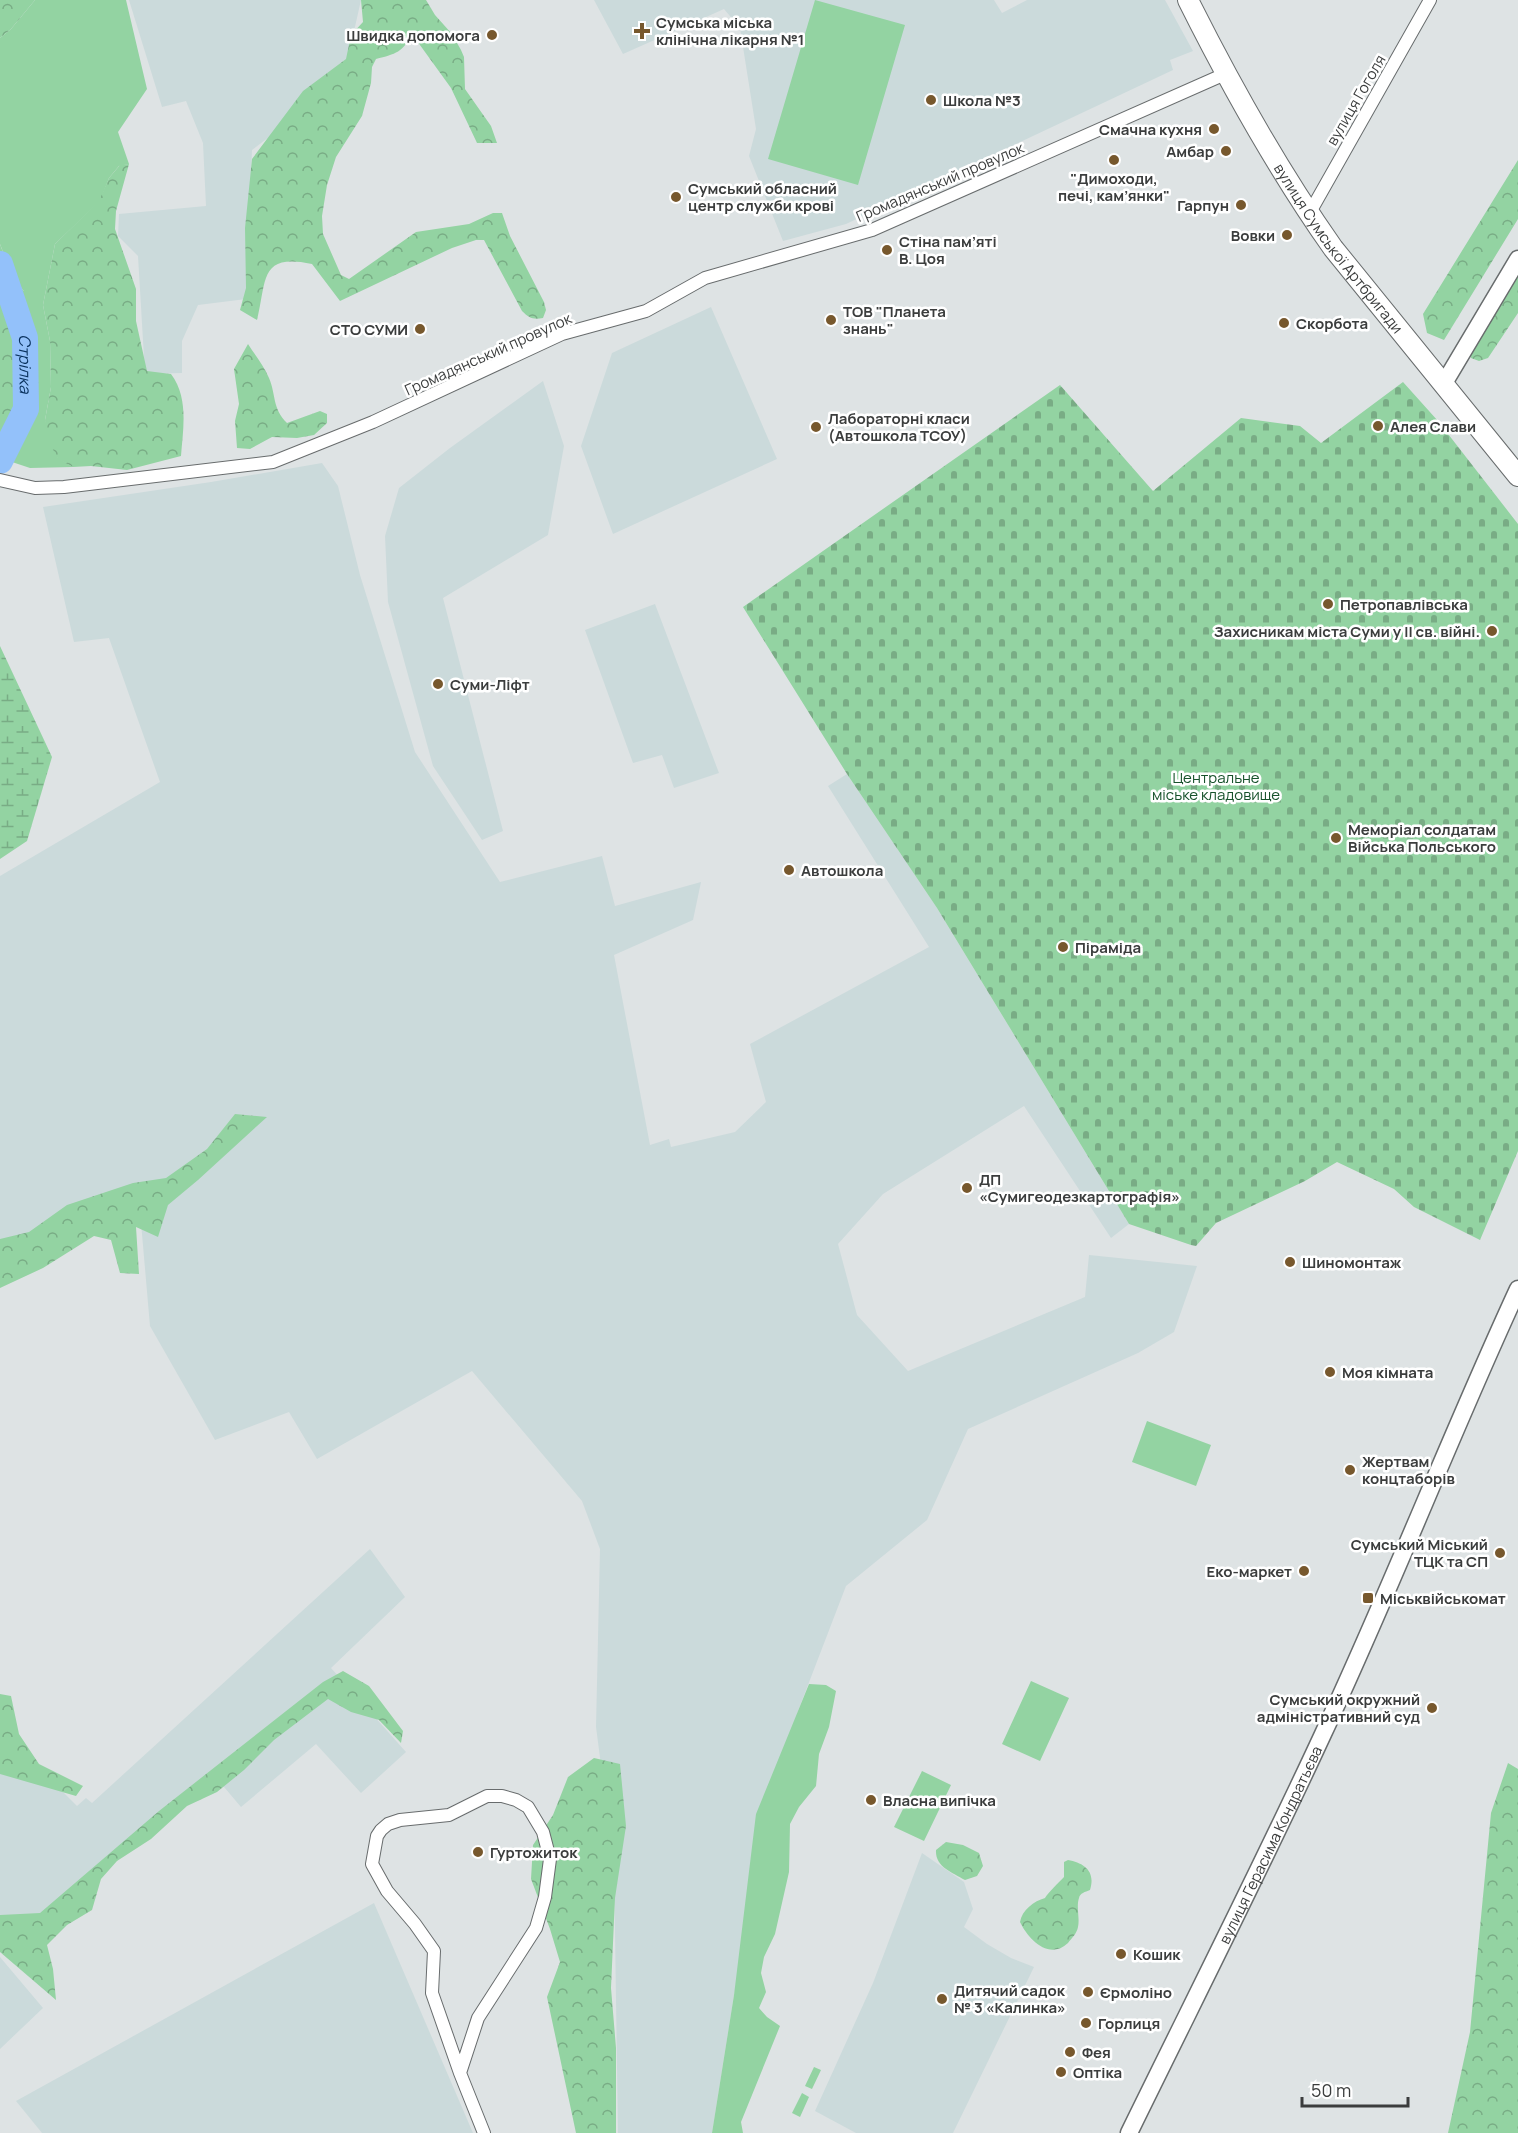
<svg xmlns="http://www.w3.org/2000/svg" width="1518" height="2133" viewBox="0 0 1518 2133" font-family="Manrope,sans-serif">
<style>
.built{fill:#cbdadb}
.green{fill:#93d3a2}
.forest{fill:url(#forest-crowns)}
.wetland{fill:url(#wetland-marsh)}
.cemetery{fill:url(#cemetery-stones)}
.lines{fill:none;stroke-linecap:round;stroke-linejoin:round}
.river{stroke:#93c1fa;stroke-width:26}
.street-casing{stroke:#686c6d;stroke-width:14}
.secondary-casing{stroke:#686c6d;stroke-width:19}
.primary-casing{stroke:#686c6d;stroke-width:22}
.street{stroke:#fff;stroke-width:12}
.secondary{stroke:#fff;stroke-width:16}
.primary{stroke:#fff;stroke-width:20}
.poi-dot{fill:#77582d;stroke:#fff;stroke-width:2}
.labels{text-anchor:middle;dominant-baseline:central;stroke-width:5;stroke-linejoin:round;paint-order:stroke}
.poi-label{font-size:15px;font-weight:bold;fill:#3b3d3d;stroke:#fff;text-anchor:start}
.street-label{font-size:15px;fill:#3b3d3d;stroke:#fff}
.park-label{font-size:15px;fill:#17522b;stroke:#fff}
.water-label{font-size:16px;font-style:italic;fill:#08305c;stroke:#fff}
</style>
<defs>
<pattern id="forest-crowns" width="20" height="18" patternUnits="userSpaceOnUse" patternTransform="scale(1.5)"><rect width="20" height="18" fill="#93d3a2"/><path d="M2 6a3 3 0 1 1 6 0M12 15a3 3 0 1 1 6 0" fill="none" stroke="#79ac85"/></pattern>
<pattern id="wetland-marsh" width="20" height="14" patternUnits="userSpaceOnUse" patternTransform="scale(1.5)"><rect width="20" height="14" fill="#93d3a2"/><path d="M1 5h8M5 5V1M11 12h8M15 12V8" fill="none" stroke="#79ac85"/></pattern>
<pattern id="cemetery-stones" width="16" height="16" patternUnits="userSpaceOnUse" patternTransform="scale(1.5)"><rect width="16" height="16" fill="#93d3a2"/><path d="M2 7V4a2 2 0 0 1 4 0v3zM10 15v-3a2 2 0 0 1 4 0v3z" fill="#79ac85"/></pattern>
</defs>
<rect width="100%" height="100%" fill="#dee3e4"/>
<!-- built -->
<path class="built" d="M129,0H361L348,58L315,102L252,150L246,299L198,305L182,341V373L145,374L138,256L118,236L119,214L206,206L203,143L186,101L162,107Z
M594,0H994L1002,13L1027,0H1165L1193,51L1170,60L1173,70L846,224L783,241L749,156L756,129L740,28L724,9L623,54Z
M711,307L777,459L613,534L581,446L612,353Z
M543,381L564,446L548,535L443,598L503,831L482,840L433,766L388,602L385,536L399,488L450,448Z
M322,463L338,486L360,575L415,752L500,882L602,856L615,906L701,882L693,920L614,955L650,1145L669,1139L671,1147L735,1132L766,1102L750,1044L929,947L828,786L847,774L937,908L1129,1224L1111,1238L1024,1106L883,1194L838,1244L857,1315L908,1371L1085,1297L1089,1255L1197,1266L1174,1332L1138,1353L968,1429L927,1520L846,1586L798,1711L734,1995L712,2133H618L614,1864L596,1727L600,1549L582,1501L472,1371L317,1459L289,1412L215,1440L150,1326L140,1211L0,1274V876L160,782L109,638L74,642L43,507L211,482Z
M655,604L719,773L674,788L662,755L633,763L585,630Z
M370,1549L405,1597L331,1668L406,1752L361,1793L316,1744L241,1807L213,1774L33,1927L0,1922V1768L53,1782L77,1806L86,1798L92,1803Z
M922,1853L964,1882L973,1909L964,1927L987,1944L1011,1958L1034,1967L953,2133H856L815,2111L873,1983Z
M374,1903L473,2133H42L16,2101Z
M0,1957L43,2008L0,2049Z"/>
<!-- green -->
<path class="green" d="M35,0H126L147,89L118,132L129,164L119,166L109,178L100,201L55,244L43,305L50,341L51,387L45,420L58,458L73,467L30,468L3,459L16,450L24,291L13,278L0,244V38L11,29Z
M815,0L905,25L858,185L768,159Z
M1147,1421L1211,1445L1196,1486L1132,1462Z
M1031,1681L1069,1698L1040,1761L1002,1744Z
M809,1684L826,1685L836,1691L829,1727L819,1754L816,1786L799,1807L790,1824L789,1872L775,1934L764,1957L761,1973L766,1992L759,2008L767,2017L780,2026L741,2122L743,2133H712L734,1995L756,1814Z
M922,1771L951,1785L924,1841L894,1827Z
M814,2067L821,2070L812,2089L805,2086Z
M802,2093L809,2097L800,2117L792,2113Z"/>
<!-- forest -->
<path class="forest" d="M0,0H35L11,29L0,38Z
M361,0H426L435,15L452,34L461,50L464,57L465,89L491,126L497,143H477L451,88L412,34C403,52 396,54 376,59L372,67L371,83L362,116L336,157L327,185L322,216L323,234L341,275L349,279L416,232L469,224L493,213H502L510,236L544,302L546,310L543,318C533,320 529,318 522,311L484,240H476L452,248L340,301L312,264C259,253 267,280 257,320L240,310L246,288L245,228L252,159L303,91L346,59L351,35L363,22Z
M1518,160V219L1444,340L1427,333L1423,314Z
M129,164L116,211L115,229L136,289V321L147,371L171,374C189,398 183,429 181,456L127,470L91,466L73,467L58,459L46,436L45,420L51,387L50,341L43,305L55,244L99,201L109,178L120,165Z
M0,244L12,278L24,291L36,332L39,378L32,421L16,450L3,459L0,458Z
M1518,268V313L1488,358L1479,361L1471,358L1469,350Z
M248,344C255,355 264,366 269,378C276,394 272,408 287,423L320,411L327,414V423L314,435L297,438L272,437L250,449L237,448L235,421L239,404L234,369Z
M235,1114L267,1117L198,1180L168,1205L158,1237L136,1227L139,1274L120,1273L111,1240L94,1236L43,1268L0,1288V1239L29,1232L67,1205L133,1183L166,1178L207,1149Z
M343,1671L369,1686L403,1731L401,1743L379,1720L351,1712L328,1699L274,1740L244,1770L217,1792L187,1806L151,1839L117,1861L101,1879L92,1910L67,1925L47,1945L53,1969L56,2000L0,1952V1915L40,1913L159,1811L323,1682Z
M0,1694L11,1696L19,1734L39,1764L83,1786L76,1796L0,1774Z
M594,1758L620,1764L626,1826L615,1898L611,1988L616,2048V2133H576L547,1997L560,1962L550,1929L531,1879L533,1845L553,1815L568,1777Z
M1508,1763L1518,1769V2133H1448L1470,2032L1491,1813Z
M946,1842L963,1845L979,1853L983,1866L977,1876L965,1880C952,1872 935,1867 936,1850Z
M1068,1860C1084,1863 1096,1871 1090,1890C1085,1892 1080,1893 1079,1898C1076,1907 1080,1918 1078,1927C1077,1933 1072,1938 1068,1943C1049,1961 1028,1939 1020,1922C1022,1910 1034,1901 1045,1898C1048,1893 1059,1882 1064,1877V1862Z"/>
<!-- wetland -->
<path class="wetland" d="M0,646L52,757L27,841L0,859Z"/>
<!-- cemetery -->
<path class="cemetery" d="M1403,382L1438,421L1518,524V1151L1480,1240L1414,1207L1394,1189L1337,1162L1305,1181L1216,1223L1196,1246L1191,1245L1129,1224L937,908L847,774L743,607L1060,385L1153,491L1241,418L1300,426L1321,443Z"/>
<g class="lines">
<!-- river -->
<path class="river" id="s1" d="M0,264L25,338L26,409L0,461"/>
<!-- street casing -->
<g class="street-casing">
<path id="street" d="M1309,214L1430,0
M0,480L35,488L64,487L273,462L373,422L562,334L646,311L705,278L872,230L1225,74
M460,2073L478,2018L536,1928L545,1897L550,1859L543,1832L528,1807L516,1800L502,1796H487L449,1815L400,1820L388,1824L381,1830L377,1836L372,1864L387,1891L415,1924L434,1951L432,1993L460,2073L484,2133"/>
</g>
<!-- secondary casing -->
<g class="secondary-casing">
<g id="secondary">
<path d="M1443,385L1518,259"/>
<path id="s2" d="M1129,2133C1194,2000 1261,1868 1323,1734C1392,1587 1450,1436 1518,1289"/>
</g>
</g>
<!-- primary casing -->
<g class="primary-casing">
<g id="primary">
<path id="s3" d="M1188,0C1231,86 1278,170 1333,248L1518,476"/>
</g>
</g>
<!-- street -->
<use href="#street" class="street"/>
<!-- secondary -->
<use href="#secondary" class="secondary"/>
<!-- primary -->
<use href="#primary" class="primary"/>
</g>
<!-- markers -->
<g class="poi-dot">
<path d="M639 22h6v6h6v6h-6v6h-6v-6h-6v-6h6z"/>
<circle cx="492" cy="35" r="6"/>
<circle cx="931" cy="100" r="6"/>
<circle cx="1214" cy="129" r="6"/>
<circle cx="1226" cy="151" r="6"/>
<circle cx="1114" cy="160" r="6"/>
<circle cx="676" cy="197" r="6"/>
<circle cx="1241" cy="205" r="6"/>
<circle cx="1287" cy="235" r="6"/>
<circle cx="887" cy="250" r="6"/>
<circle cx="831" cy="320" r="6"/>
<circle cx="1284" cy="323" r="6"/>
<circle cx="420" cy="329" r="6"/>
<circle cx="1378" cy="426" r="6"/>
<circle cx="816" cy="427" r="6"/>
<circle cx="1328" cy="604" r="6"/>
<circle cx="1492" cy="631" r="6"/>
<circle cx="438" cy="684" r="6"/>
<circle cx="1336" cy="838" r="6"/>
<circle cx="789" cy="870" r="6"/>
<circle cx="1063" cy="947" r="6"/>
<circle cx="967" cy="1188" r="6"/>
<circle cx="1290" cy="1262" r="6"/>
<circle cx="1330" cy="1372" r="6"/>
<circle cx="1350" cy="1470" r="6"/>
<circle cx="1500" cy="1553" r="6"/>
<circle cx="1304" cy="1571" r="6"/>
<rect x="1362" y="1592" width="12" height="12" rx="3"/>
<circle cx="1432" cy="1708" r="6"/>
<circle cx="871" cy="1800" r="6"/>
<circle cx="478" cy="1852" r="6"/>
<circle cx="1121" cy="1954" r="6"/>
<circle cx="1088" cy="1992" r="6"/>
<circle cx="942" cy="1999" r="6"/>
<circle cx="1086" cy="2023" r="6"/>
<circle cx="1070" cy="2052" r="6"/>
<circle cx="1061" cy="2072" r="6"/>
</g>
<g class="labels">
<!-- poi labels -->
<g class="poi-label">
<text x="656" y="22">Сумська міська<tspan x="656" dy="17">клінічна лікарня №1</tspan></text>
<text x="480" y="35" text-anchor="end">Швидка допомога</text>
<text x="943" y="100">Школа №3</text>
<text x="1202" y="129" text-anchor="end">Смачна кухня</text>
<text x="1214" y="151" text-anchor="end">Амбар</text>
<text x="1114" y="178" text-anchor="middle">"Димоходи,<tspan x="1114" dy="17">печі, кам’янки"</tspan></text>
<text x="688" y="188">Сумський обласний<tspan x="688" dy="17">центр служби крові</tspan></text>
<text x="1229" y="205" text-anchor="end">Гарпун</text>
<text x="1275" y="235" text-anchor="end">Вовки</text>
<text x="899" y="241">Стіна пам’яті<tspan x="899" dy="17">В. Цоя</tspan></text>
<text x="843" y="311">ТОВ "Планета<tspan x="843" dy="17">знань"</tspan></text>
<text x="1296" y="323">Скорбота</text>
<text x="408" y="329" text-anchor="end">СТО СУМИ</text>
<text x="828" y="418">Лабораторні класи<tspan x="828" dy="17">(Автошкола ТСОУ)</tspan></text>
<text x="1390" y="426">Алея Слави</text>
<text x="1340" y="604">Петропавлівська</text>
<text x="1480" y="631" text-anchor="end">Захисникам міста Суми у ІІ св. війні.</text>
<text x="450" y="684">Суми-Ліфт</text>
<text x="1348" y="829">Меморіал солдатам<tspan x="1348" dy="17">Війська Польського</tspan></text>
<text x="801" y="870">Автошкола</text>
<text x="1075" y="947">Піраміда</text>
<text x="979" y="1179">ДП<tspan x="979" dy="17">«Сумигеодезкартографія»</tspan></text>
<text x="1302" y="1262">Шиномонтаж</text>
<text x="1342" y="1372">Моя кімната</text>
<text x="1362" y="1461">Жертвам<tspan x="1362" dy="17">концтаборів</tspan></text>
<text x="1488" y="1544" text-anchor="end">Сумський Міський<tspan x="1488" dy="17">ТЦК та СП</tspan></text>
<text x="1292" y="1571" text-anchor="end">Еко-маркет</text>
<text x="1380" y="1598">Міськвійськомат</text>
<text x="1420" y="1699" text-anchor="end">Сумський окружний<tspan x="1420" dy="17">адміністративний суд</tspan></text>
<text x="883" y="1800">Власна випічка</text>
<text x="490" y="1852">Гуртожиток</text>
<text x="1133" y="1954">Кошик</text>
<text x="954" y="1990">Дитячий садок<tspan x="954" dy="17">№ 3 «Калинка»</tspan></text>
<text x="1100" y="1992">Єрмоліно</text>
<text x="1098" y="2023">Горлиця</text>
<text x="1082" y="2052">Фея</text>
<text x="1073" y="2072">Оптіка</text>
</g>
<!-- street labels -->
<g class="street-label">
<text transform="translate(1356 100) rotate(-60)">вулиця Гоголя</text>
<text transform="translate(940 182) rotate(-23)">Громадянський провулок</text>
<text stroke="none"><textPath href="#s3" startOffset="291">вулиця Сумської Артбригади</textPath></text>
<text transform="translate(488 354) rotate(-24)">Громадянський провулок</text>
<text stroke="none"><textPath href="#s2" startOffset="321">вулиця Герасима Кондратьєва</textPath></text>
</g>
<!-- park labels -->
<g class="park-label">
<text x="1216" y="777">Центральне<tspan x="1216" dy="17">міське кладовище</tspan></text>
</g>
<!-- water labels -->
<g class="water-label">
<text stroke="none"><textPath href="#s1" startOffset="104">Стрілка</textPath></text>
</g>
</g>
<!-- scale -->
<path d="M1302 2097v9h106v-9" fill="none" stroke="#3b3d3d" stroke-width="3"/>
<text x="1311" y="2097" font-size="18" fill="#3b3d3d" stroke="#ffffff" stroke-width="4.5" paint-order="stroke">50 m</text>
</svg>
